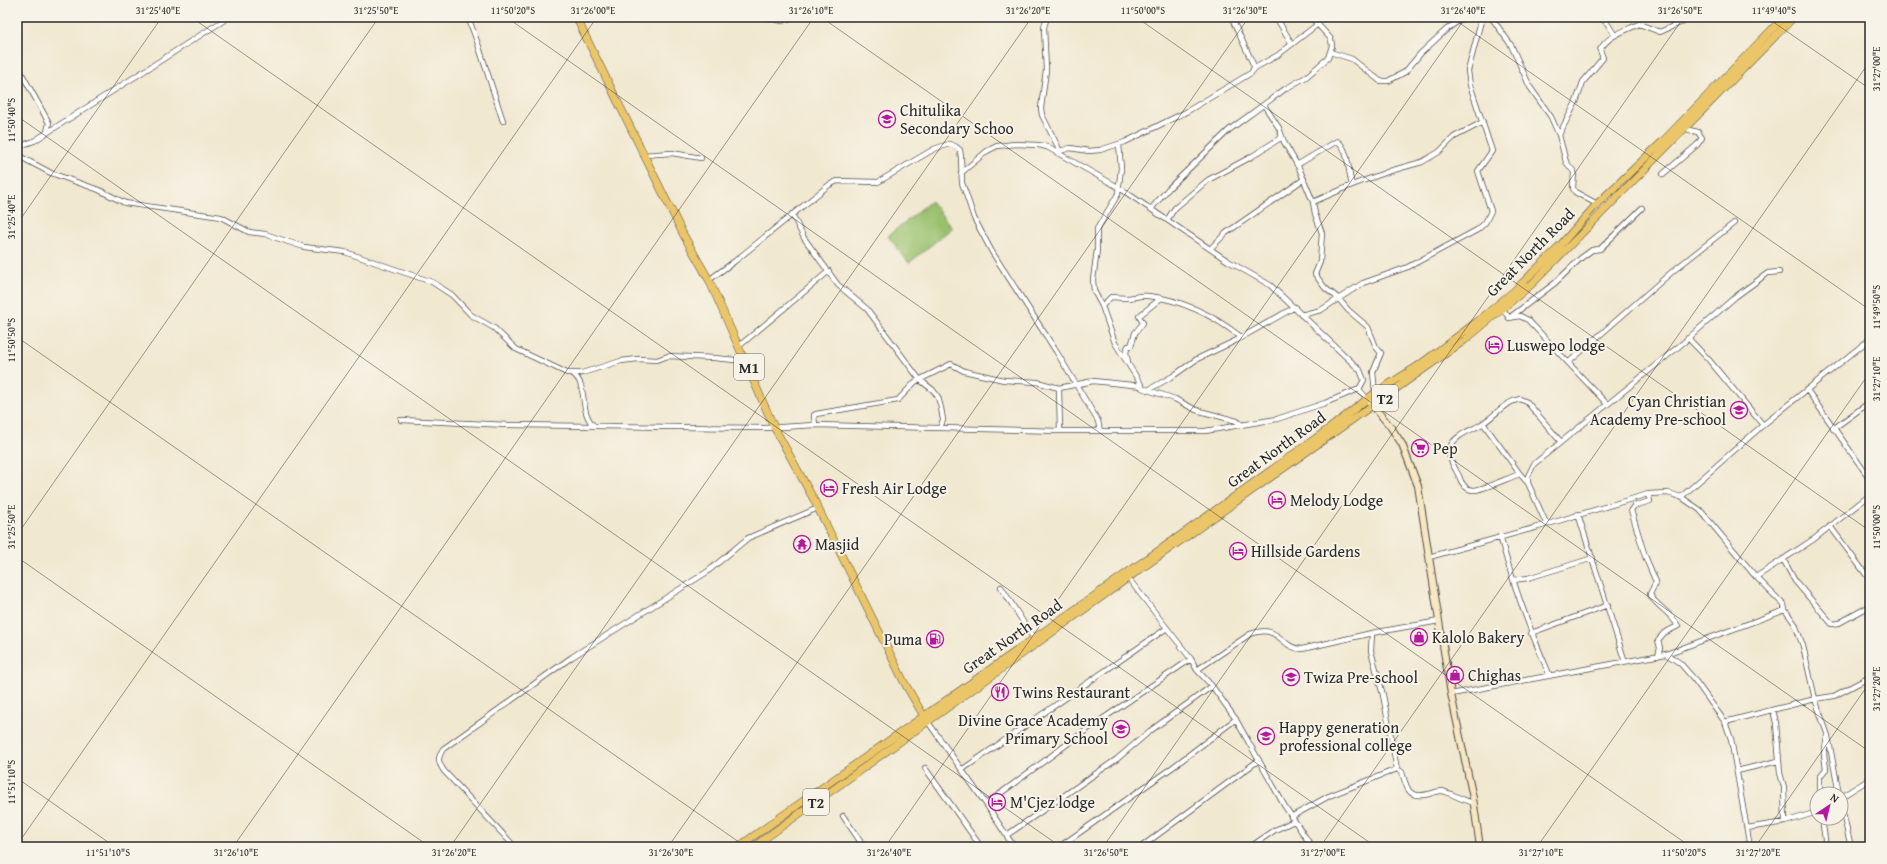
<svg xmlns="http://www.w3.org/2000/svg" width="1887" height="864" viewBox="0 0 1887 864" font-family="'Gentium Book Plus',serif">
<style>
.green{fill:#99c16d;stroke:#62764c}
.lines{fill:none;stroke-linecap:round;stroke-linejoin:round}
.minor-casing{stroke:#494744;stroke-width:6}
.secondary-casing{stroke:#494744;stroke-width:8}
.primary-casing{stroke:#494744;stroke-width:8}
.trunk-casing{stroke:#494744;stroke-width:8}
.minor{stroke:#fff;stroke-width:4.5}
.secondary{stroke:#f7e8c3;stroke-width:6}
.primary{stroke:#ebc669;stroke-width:7}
.trunk{stroke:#ebc669;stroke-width:7}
.ticks{fill:none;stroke:#2b2b2b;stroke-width:1;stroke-opacity:0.45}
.labels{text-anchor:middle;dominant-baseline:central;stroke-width:4;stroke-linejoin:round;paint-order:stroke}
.shield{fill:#f7f3e8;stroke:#686764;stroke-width:1}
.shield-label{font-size:15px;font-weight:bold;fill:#2b2b2b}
.poi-label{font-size:16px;fill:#2b2b2b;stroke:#f7f3e8;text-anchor:start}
.street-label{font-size:16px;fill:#2b2b2b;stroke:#f7f3e8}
.neatline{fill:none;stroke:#2b2b2b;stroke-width:1.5}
.ticks-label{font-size:10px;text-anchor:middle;fill:#2b2b2b}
</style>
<rect width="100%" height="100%" fill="#f7f3e8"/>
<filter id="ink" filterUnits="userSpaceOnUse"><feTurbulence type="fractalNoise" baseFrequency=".025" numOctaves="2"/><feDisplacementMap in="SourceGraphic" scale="8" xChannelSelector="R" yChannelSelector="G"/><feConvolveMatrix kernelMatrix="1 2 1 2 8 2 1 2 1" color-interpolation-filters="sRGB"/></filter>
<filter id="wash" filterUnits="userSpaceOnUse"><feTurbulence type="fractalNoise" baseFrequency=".012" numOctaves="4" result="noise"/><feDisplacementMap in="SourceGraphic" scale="16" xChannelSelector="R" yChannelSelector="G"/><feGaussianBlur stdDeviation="0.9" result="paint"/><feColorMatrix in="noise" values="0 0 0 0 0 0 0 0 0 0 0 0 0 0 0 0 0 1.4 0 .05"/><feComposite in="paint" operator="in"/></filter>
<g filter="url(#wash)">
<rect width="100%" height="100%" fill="#f1e8d0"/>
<!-- green -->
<path class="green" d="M931,201L952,228L909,263L888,236Z"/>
</g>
<g filter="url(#ink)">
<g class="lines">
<!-- minor casing -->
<g class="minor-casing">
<path id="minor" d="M468,17L478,44L503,121
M765,17L782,21L794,17
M1047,17L1044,27L1046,70L1041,108L1042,115L1060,151L1058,153
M1276,17L1292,44
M1491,17L1511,45L1530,87L1551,117L1559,135L1566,162L1574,172L1573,188L1575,192L1597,204
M1600,17L1607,23L1614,34
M1330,52L1352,59L1380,81H1388L1405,72L1421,53L1447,29L1464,17
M17,65L49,123L47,132
M1253,69L1278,55L1318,24
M1264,105L1279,128L1284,142L1299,168L1313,202L1315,214L1322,233L1320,262L1315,274L1325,288L1338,298L1348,310L1368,327L1376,347L1381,353L1373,372L1375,393
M1559,135L1576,102L1583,82L1603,58L1600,50C1608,35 1625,31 1639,24L1660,32L1682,22L1686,17
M1119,144L1121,168L1118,194L1097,229V250L1093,280L1094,291L1102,306L1115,343L1142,386
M17,147L34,141L229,17
M1060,151L1070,148L1089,151L1100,150L1125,142L1186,112L1251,73L1255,68L1231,17
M17,155L51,173L99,190L125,203L221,217L249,232L265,234L304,247L345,252L432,282L452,295L471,315L494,328L516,349L567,373H582L621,361L638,359L657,360L668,356L714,358L746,361
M643,155L672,153L701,158
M1297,165L1337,141C1349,148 1348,172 1352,185
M961,173L987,151L997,146L1015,144L1039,145L1047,147L1118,187L1228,261L1270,285L1360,370L1364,380L1359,389
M1663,174L1697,145L1702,138L1698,132L1689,130L1686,127
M1313,202L1352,185L1390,171L1422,162L1439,152L1454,137L1483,122
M1151,209L1169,188L1229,130L1285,89L1306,77L1328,58L1332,46L1331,39L1311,17
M792,214L804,238L838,285L867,309L911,368L920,380L933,390L938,397L941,408L943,420L940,428
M1167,220L1175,208L1208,180L1251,157L1282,137
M1211,248L1226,233L1304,179
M709,280L735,261L829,185L837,181L878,182L934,149L949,144L955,146L960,150L961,158L962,183L966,194L974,218L992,252L1056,351L1098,421L1100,431
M1102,306L1111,297C1116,297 1121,298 1126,298C1133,298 1140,295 1148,296C1183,300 1213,315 1241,337
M1503,309L1509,318L1520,316L1528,320L1607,404
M1301,315L1321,310L1363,283L1408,267L1477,230L1485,223L1491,211L1478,171L1492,151L1470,85L1468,71L1482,17
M1509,318L1555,283L1581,258L1592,250L1600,249L1642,208
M1688,338L1709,360L1763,425
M738,347L829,271
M1128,362L1126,352L1128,346H1131L1135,333L1143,323L1139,316L1160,299
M1569,362L1673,271L1734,223
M573,374C588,384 579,411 593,425
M1867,374L1870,378
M1059,388L1060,431
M1148,390L1173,376L1197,359L1237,340L1295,307
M1807,390L1870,479
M401,420L508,425L765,428L815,425L1060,431H1205L1277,419L1325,403L1359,389L1367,399
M1483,423L1520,474
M815,425L814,415L816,414L898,400L915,382L951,364L964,371L1004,380L1037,382L1059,388L1093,381L1142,386V388L1175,399L1196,410L1237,421L1241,424
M1833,429L1870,402
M1528,483L1520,474C1510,477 1483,490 1474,490C1466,490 1461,483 1459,476C1455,468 1447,457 1450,448C1454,435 1472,430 1482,424C1495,416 1504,402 1520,399L1527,402L1561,442
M1648,494L1650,501L1634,506L1631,510L1645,556L1656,582L1650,594C1654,605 1670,611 1678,626L1664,633L1658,640L1660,648L1658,656
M1681,497L1763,425L1870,339
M1578,514L1625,662
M1546,523L1528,483V476L1534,464L1683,343L1735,297L1768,273L1779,272
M1830,526L1870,580
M1500,536C1513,584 1530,631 1550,676
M1429,557L1538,527L1648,494L1668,493L1681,497L1700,510L1756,577L1784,605L1785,610L1795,624L1803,646L1815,699L1828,736L1839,794
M1783,559L1795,581L1832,624L1839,623L1870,606
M1756,577L1814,539L1870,495
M1128,578L1191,659L1197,670L1212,686L1235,718L1284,805L1312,847
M1514,580L1528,578L1593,558
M1001,587L1034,639
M1372,633L1371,651L1383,695L1397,769
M1531,633L1608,605
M1666,654L1785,610
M1197,670L1250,634C1281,623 1280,649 1302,649L1372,633L1439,621
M1451,694L1666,654L1680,663L1694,679L1725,722L1731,739L1750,847
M1773,710L1776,723L1780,773L1784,787L1785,822
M928,722L986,804L1014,847
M1725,722L1815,699L1834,696L1870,677
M925,768L981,847
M963,769L1167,628
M1737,771L1778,761
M1820,794V776L1826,769L1824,754L1827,737
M1841,797L1870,779
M986,804L1089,728L1191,659
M1841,805L1851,847
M843,816L864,847
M1291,817L1329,796L1397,769L1402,772C1407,789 1408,799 1429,794C1433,793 1437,791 1441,791C1448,791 1463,801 1474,803
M1822,818L1826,847
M1747,828L1785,822L1817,812
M1007,835L1117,759L1150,731L1212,686
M515,847L444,771C438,762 437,759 443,749L572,657L707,572L748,538L818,508
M1059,847L1173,767L1236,719
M1141,847L1259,760
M1250,847L1275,830L1294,821"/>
</g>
<!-- secondary casing -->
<g class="secondary-casing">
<path id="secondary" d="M1367,399L1390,426L1402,444L1418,486L1439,621L1451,694L1473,798L1480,847"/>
</g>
<!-- primary casing -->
<g class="primary-casing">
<path id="primary" d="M576,17L683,234L709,280L774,427L814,500L904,682L926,720"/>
</g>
<!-- trunk casing -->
<g class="trunk-casing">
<path id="trunk" d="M738,847L1185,532L1330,428L1375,393L1418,366L1478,321L1514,291L1556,250L1597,204L1663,141L1784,17
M753,847L1128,578L1465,340L1532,284L1794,17"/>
</g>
<!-- minor -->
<use href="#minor" class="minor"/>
<!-- secondary -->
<use href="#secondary" class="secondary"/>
<!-- primary -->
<use href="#primary" class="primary"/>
<!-- trunk -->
<use href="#trunk" class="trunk"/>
</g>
</g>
<!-- ticks -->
<path class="ticks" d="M191,17L1376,847M506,17L1691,847M821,17L1870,752M1136,17L1870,531M1451,17L1870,310M1766,17L1870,89M17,116L1061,847M17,224L162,17M17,337L746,847M17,535L379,17M17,557L430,847M17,778L115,847M17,845L597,17M233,847L814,17M450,847L1032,17M668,847L1249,17M885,847L1466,17M1103,847L1684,17M1320,847L1870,61M1537,847L1870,372M1755,847L1870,682"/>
<!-- icons -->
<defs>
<g id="school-ring" transform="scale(0.9)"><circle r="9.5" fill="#f7f3e8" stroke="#b5179e" stroke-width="1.5"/><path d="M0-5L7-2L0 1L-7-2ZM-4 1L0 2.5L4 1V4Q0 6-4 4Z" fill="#b5179e"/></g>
<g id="hotel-ring" transform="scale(0.9)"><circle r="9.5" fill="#f7f3e8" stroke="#b5179e" stroke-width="1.5"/><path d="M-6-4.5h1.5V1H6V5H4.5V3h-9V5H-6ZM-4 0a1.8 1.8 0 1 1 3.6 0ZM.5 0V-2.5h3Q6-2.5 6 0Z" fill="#b5179e"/></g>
<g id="supermarket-ring" transform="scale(0.9)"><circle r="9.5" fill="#f7f3e8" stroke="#b5179e" stroke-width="1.5"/><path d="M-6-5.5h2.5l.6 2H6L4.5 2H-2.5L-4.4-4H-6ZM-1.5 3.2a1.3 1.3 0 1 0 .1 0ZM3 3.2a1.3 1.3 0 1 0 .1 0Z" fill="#b5179e"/></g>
<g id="temple-ring" transform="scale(0.9)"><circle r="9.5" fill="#f7f3e8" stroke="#b5179e" stroke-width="1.5"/><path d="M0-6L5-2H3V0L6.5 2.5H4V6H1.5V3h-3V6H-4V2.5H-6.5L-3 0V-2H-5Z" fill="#b5179e"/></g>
<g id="shop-ring" transform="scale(0.9)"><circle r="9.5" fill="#f7f3e8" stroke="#b5179e" stroke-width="1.5"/><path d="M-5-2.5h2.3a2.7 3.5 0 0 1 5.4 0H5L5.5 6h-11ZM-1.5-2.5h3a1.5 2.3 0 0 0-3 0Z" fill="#b5179e"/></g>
<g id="fuel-ring" transform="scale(0.9)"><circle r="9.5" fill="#f7f3e8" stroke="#b5179e" stroke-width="1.5"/><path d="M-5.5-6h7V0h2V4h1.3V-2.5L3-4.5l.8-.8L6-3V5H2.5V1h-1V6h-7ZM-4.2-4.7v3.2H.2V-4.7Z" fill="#b5179e"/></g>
<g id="restaurant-ring" transform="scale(0.9)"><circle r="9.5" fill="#f7f3e8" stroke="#b5179e" stroke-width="1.5"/><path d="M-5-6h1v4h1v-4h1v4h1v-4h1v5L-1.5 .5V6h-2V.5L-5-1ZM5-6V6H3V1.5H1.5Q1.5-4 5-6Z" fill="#b5179e"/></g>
<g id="university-ring" transform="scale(0.9)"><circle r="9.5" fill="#f7f3e8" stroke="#b5179e" stroke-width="1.5"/><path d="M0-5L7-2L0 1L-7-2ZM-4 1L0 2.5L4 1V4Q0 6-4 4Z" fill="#b5179e"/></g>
</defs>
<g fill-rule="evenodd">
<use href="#school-ring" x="887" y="119"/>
<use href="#hotel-ring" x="1494" y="345"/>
<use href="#school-ring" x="1739" y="410"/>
<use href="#supermarket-ring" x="1420" y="448"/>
<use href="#hotel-ring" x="829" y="488"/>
<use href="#hotel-ring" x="1277" y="500"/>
<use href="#temple-ring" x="802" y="544"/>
<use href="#hotel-ring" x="1238" y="551"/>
<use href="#shop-ring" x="1419" y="637"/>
<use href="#fuel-ring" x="935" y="639"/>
<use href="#shop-ring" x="1455" y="675"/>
<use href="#school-ring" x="1291" y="677"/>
<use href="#restaurant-ring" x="1000" y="692"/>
<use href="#school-ring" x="1121" y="729"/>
<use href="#university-ring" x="1266" y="736"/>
<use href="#hotel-ring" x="997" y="802"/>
</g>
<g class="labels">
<!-- shield labels -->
<g class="shield">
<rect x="734" y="354" width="30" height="26" rx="3"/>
<rect x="1372" y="385" width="26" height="26" rx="3"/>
<rect x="803" y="789" width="26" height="26" rx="3"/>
</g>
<g class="shield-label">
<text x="749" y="367">M1</text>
<text x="1385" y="398">T2</text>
<text x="816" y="802">T2</text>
</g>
<!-- poi labels -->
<g class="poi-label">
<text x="900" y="110">Chitulika<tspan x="900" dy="18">Secondary Schoo</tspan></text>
<text x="1507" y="345">Luswepo lodge</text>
<text x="1726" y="401" text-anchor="end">Cyan Christian<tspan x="1726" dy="18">Academy Pre-school</tspan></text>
<text x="1433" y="448">Pep</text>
<text x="842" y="488">Fresh Air Lodge</text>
<text x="1290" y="500">Melody Lodge</text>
<text x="815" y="544">Masjid</text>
<text x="1251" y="551">Hillside Gardens</text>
<text x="1432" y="637">Kalolo Bakery</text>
<text x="922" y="639" text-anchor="end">Puma</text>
<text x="1468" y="675">Chighas</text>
<text x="1304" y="677">Twiza Pre-school</text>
<text x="1013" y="692">Twins Restaurant</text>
<text x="1108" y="720" text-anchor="end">Divine Grace Academy<tspan x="1108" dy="18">Primary School</tspan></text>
<text x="1279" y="727">Happy generation<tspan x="1279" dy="18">professional college</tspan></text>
<text x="1010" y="802">M'Cjez lodge</text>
</g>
<!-- street labels -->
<g class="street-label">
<text transform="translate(1530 252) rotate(-45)">Great North Road</text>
<text transform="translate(1276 449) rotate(-36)">Great North Road</text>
<text transform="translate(1012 636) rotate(-35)">Great North Road</text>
</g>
</g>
<!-- margin -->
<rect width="1887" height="864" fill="none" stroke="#f7f3e8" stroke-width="44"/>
<!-- north arrow -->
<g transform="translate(1829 806) rotate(35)"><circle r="19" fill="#f7f3e8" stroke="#a5a39c"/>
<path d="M0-3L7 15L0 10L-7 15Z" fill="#b5179e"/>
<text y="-6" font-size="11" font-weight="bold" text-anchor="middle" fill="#2b2b2b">N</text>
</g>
<rect x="22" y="22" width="1843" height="820" class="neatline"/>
<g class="ticks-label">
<text x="158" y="14">31°25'40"E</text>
<text x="376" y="14">31°25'50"E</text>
<text x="513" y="14">11°50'20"S</text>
<text x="593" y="14">31°26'00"E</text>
<text x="811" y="14">31°26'10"E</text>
<text x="1028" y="14">31°26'20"E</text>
<text x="1143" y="14">11°50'00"S</text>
<text x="1245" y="14">31°26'30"E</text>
<text x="1463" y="14">31°26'40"E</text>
<text x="1680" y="14">31°26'50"E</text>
<text x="1774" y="14">11°49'40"S</text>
<text transform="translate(1876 69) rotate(-90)" y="4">31°27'00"E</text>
<text transform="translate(11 120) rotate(-90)" y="4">11°50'40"S</text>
<text transform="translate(11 217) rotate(-90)" y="4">31°25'40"E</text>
<text transform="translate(1876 307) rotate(-90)" y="4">11°49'50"S</text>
<text transform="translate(11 340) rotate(-90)" y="4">11°50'50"S</text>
<text transform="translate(1876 379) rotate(-90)" y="4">31°27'10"E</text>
<text transform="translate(1876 527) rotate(-90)" y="4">11°50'00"S</text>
<text transform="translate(11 527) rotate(-90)" y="4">31°25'50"E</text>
<text transform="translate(1876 689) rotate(-90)" y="4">31°27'20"E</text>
<text transform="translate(11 782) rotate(-90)" y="4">11°51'10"S</text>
<text x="108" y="856">11°51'10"S</text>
<text x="236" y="856">31°26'10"E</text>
<text x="454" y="856">31°26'20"E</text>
<text x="671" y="856">31°26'30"E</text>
<text x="889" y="856">31°26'40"E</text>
<text x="1106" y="856">31°26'50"E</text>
<text x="1323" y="856">31°27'00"E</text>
<text x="1541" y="856">31°27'10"E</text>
<text x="1684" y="856">11°50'20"S</text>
<text x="1758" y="856">31°27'20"E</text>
</g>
</svg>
